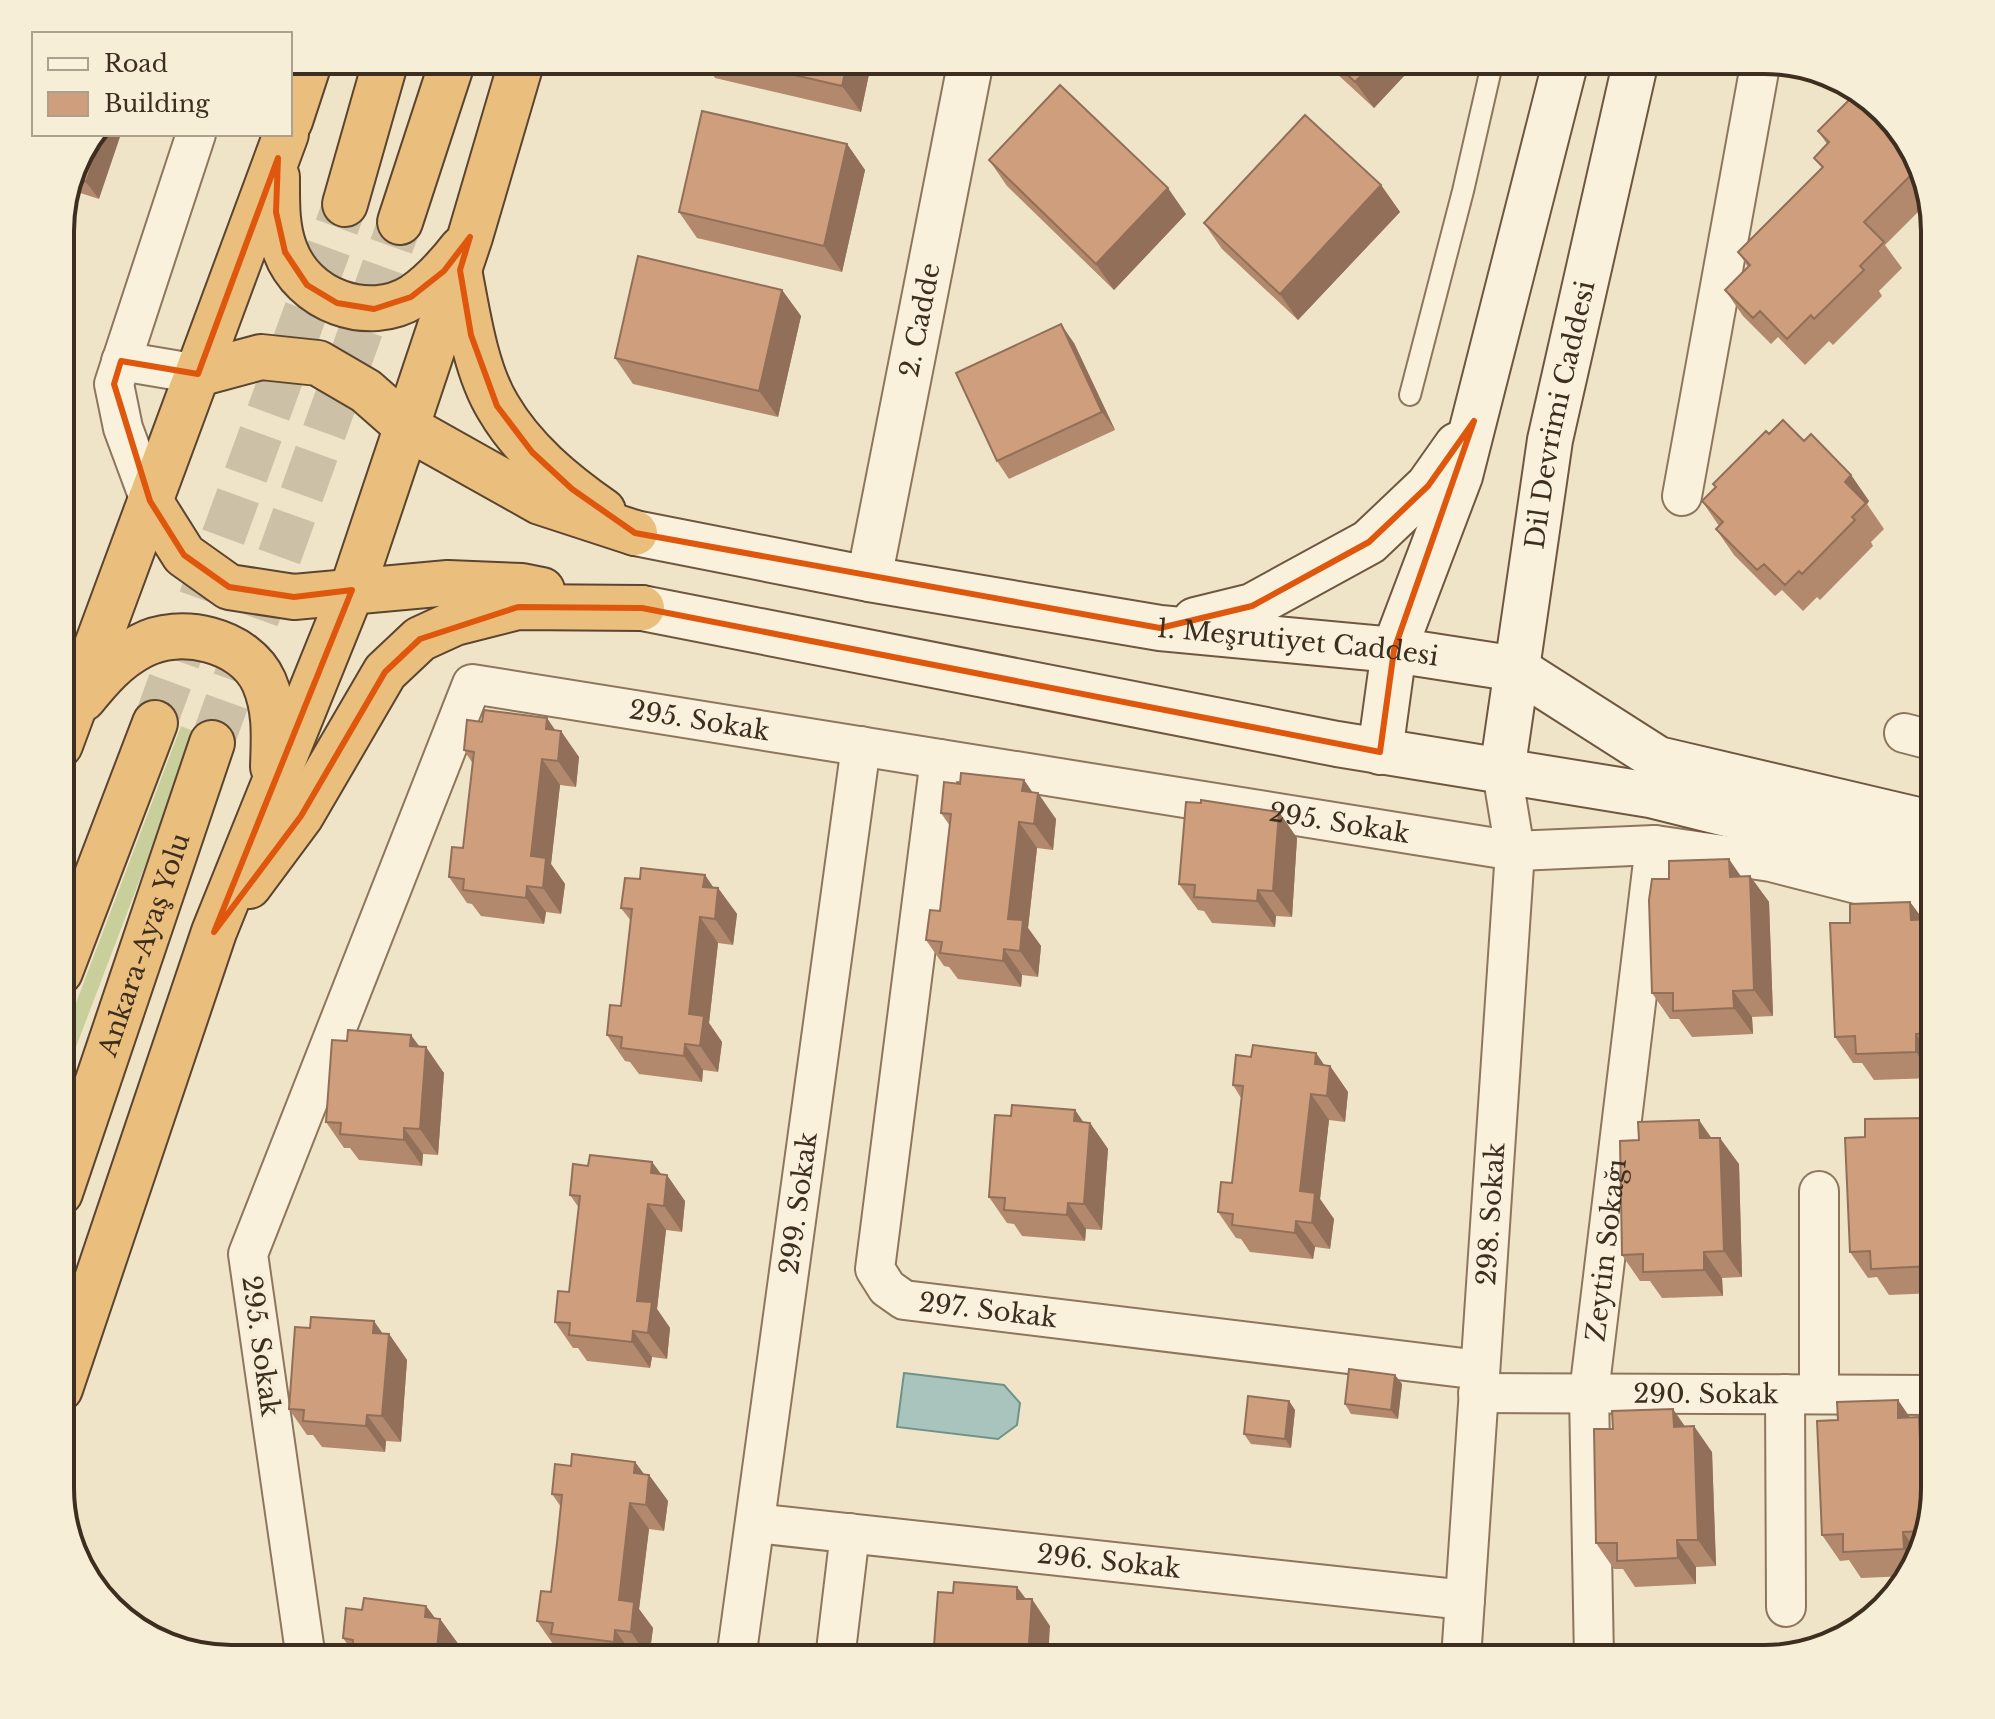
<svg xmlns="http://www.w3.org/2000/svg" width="1995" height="1719" viewBox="0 0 1995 1719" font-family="'Libre Baskerville',serif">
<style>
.green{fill:#c9cf9b}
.water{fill:#a9c4bc;stroke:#6f938a;stroke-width:2}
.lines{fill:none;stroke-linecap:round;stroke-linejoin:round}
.trunk-tunnel{stroke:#ccc0a6;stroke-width:44;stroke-dasharray:44 22;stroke-linecap:butt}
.service-casing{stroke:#8d765c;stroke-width:24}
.minor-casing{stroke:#8d765c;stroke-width:42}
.tertiary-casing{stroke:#8d765c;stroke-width:48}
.secondary-casing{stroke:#6f573f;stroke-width:48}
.trunk-casing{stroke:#5b4430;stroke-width:48}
.service{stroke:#faf1dc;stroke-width:20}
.minor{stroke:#faf1dc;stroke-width:38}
.tertiary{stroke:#faf1dc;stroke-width:44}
.secondary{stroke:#faf1dc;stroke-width:44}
.trunk{stroke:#eabe7c;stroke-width:44}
.wall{fill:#b2896c}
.shaded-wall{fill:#916f58}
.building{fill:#cf9f7d;stroke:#916f58;stroke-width:2}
.marked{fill:none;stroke:#df570d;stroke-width:6;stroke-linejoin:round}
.labels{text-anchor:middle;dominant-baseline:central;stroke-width:7;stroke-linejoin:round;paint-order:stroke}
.street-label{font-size:26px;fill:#3d2e20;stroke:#f7eed8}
.rim{fill:none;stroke:#3d2e20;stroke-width:4}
</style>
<rect width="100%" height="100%" fill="#f0e4c8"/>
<!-- green -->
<path class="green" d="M181,726L196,732L60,1089V1045Z"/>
<!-- water -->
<path class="water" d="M904,1373L1004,1385L1020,1403L1017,1425L998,1439L897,1427Z"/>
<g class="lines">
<!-- trunk-tunnel -->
<path class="trunk-tunnel" d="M155,723L345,204
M212,743L400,222"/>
<!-- service casing -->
<g class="service-casing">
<path id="service" d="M1410,395L1463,191L1493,60"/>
</g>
<!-- minor casing -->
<g class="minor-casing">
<g id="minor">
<path d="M121,361L198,374"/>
<path d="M1682,496L1761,60"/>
<path d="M150,501L123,428L114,384L196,134"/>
<path d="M1904,733L1935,741"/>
<path id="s1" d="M940,759L875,1269L887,1288L904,1300L1480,1370"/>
<path id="s2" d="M1478,1393L1935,1395"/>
<path d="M1785,1394L1786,1607"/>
<path d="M1819,1394V1191"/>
<path id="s3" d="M755,1523L1465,1600"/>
<path id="s4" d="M306,1659L248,1254L472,684L1515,851L1655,845L1771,862L1935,904"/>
<path id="s5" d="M736,1659L861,746"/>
<path d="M835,1659L850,1533"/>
<path id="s6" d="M1461,1659L1515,851L1502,772"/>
<path id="s7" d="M1594,1659L1589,1393L1655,845"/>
</g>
</g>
<!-- tertiary casing -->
<g class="tertiary-casing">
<g id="tertiary">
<path id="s8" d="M869,579L971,60"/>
</g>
</g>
<!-- secondary casing -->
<g class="secondary-casing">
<g id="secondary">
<path id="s9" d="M635,533L869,579L1160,628L1394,650L1517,669L1658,759L1935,824"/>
<path d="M642,608L1337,744L1650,795L1935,866"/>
<path d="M1195,620L1252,606L1369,542L1428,486L1457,445"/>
<path d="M1380,752L1394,650L1460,476L1566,60"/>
<path id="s10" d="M1502,772L1550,440L1636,60"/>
</g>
</g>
<!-- trunk casing -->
<g class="trunk-casing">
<g id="trunk">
<path d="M290,121L310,60"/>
<path d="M277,177C277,201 276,227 285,250C303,300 368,325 414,296C433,283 448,266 462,248"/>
<path d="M345,204L386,60"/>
<path d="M400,222L453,60"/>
<path d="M460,275C468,317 476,371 498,407C523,450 563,483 603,511"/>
<path d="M198,374L261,357L318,363L366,391L408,428L540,502L635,533"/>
<path d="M150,501L184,555L229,587L294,597L448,583L522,586L542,590"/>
<path d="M83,699C100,678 116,659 141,646C179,625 245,639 264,682C276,710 274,737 273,767"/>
<path d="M60,745L286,134"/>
<path d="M249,886L301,816L385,672L420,639L455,623L518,607L642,608"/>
<path d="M60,972L155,723"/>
<path id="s11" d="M60,1193L212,743"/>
<path d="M60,1389L214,932L352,590L470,237L522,60"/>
</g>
</g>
<!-- service -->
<use href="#service" class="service"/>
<!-- minor -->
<use href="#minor" class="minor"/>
<!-- tertiary -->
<use href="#tertiary" class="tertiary"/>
<!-- secondary -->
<use href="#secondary" class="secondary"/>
<!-- trunk -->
<use href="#trunk" class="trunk"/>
</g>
<!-- wall -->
<path class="wall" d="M703,60H872L861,112L715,78Z
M1104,60H1129L1117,73Z
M1322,60H1419L1374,108Z
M1877,103L1922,165L1929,201L1885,245L1902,268L1879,291L1882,296L1833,345L1829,341L1805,365L1778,337L1771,344L1743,316L1725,290L1748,267L1738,252L1822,168L1814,158L1827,144L1818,131Z
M847,144L865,170L842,272L697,238L679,212Z
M77,156L99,199L68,189Z
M989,160L1186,214L1114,290L1007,186Z
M1381,185L1400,212L1298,320L1222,249L1204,223Z
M782,290L801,316L778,417L633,384L615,358Z
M1074,343L1115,430L1009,479L997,461Z
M1804,441L1851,475L1869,501L1867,504L1884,529L1871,542L1873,546L1820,600L1817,597L1803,611L1782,590L1775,596L1734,555L1716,529L1719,526L1702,501Z
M555,730L579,757L576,787L560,785L551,864L565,884L561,914L546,912L544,924L481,916L472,904L467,903L449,877L463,848L473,764L464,750Z
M1024,780L1033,793L1056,819L1053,850L1037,848L1028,928L1041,946L1038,977L1022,975L1021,987L958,979L949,967L944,966L926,940L940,911L950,826L941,813L960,784Z
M1279,812L1297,838L1292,917L1276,916L1275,927L1212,923L1204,911L1198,910L1179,884Z
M705,875L713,888H718L737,914L733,945L718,943L709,1023L722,1042L718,1072L703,1070L702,1082L639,1074L630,1062L625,1061L607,1035L621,1006L631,921L621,908L640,879Z
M1741,876H1750L1769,902L1773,1016L1752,1017L1753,1034L1692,1037L1679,1019H1670L1652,993Z
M1910,902L1923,919H1932L1935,923L1934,1078L1874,1080L1862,1063H1853L1835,1037L1850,923Z
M420,1047L444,1073L438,1155L423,1154L422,1166L359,1160L350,1148H344L326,1122Z
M1316,1053L1324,1065L1330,1066L1348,1092L1345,1122L1329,1120L1320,1199L1334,1219L1330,1249L1315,1247L1313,1259L1250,1252L1241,1239L1236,1238L1218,1212L1232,1183L1241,1098L1233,1085L1251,1057Z
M1075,1110L1083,1122L1090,1123L1108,1149L1102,1230L1086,1229L1085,1241L1022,1236L1014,1224L1007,1223L989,1197L1011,1116Z
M1926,1118L1935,1131V1293L1889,1295L1877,1277L1868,1278L1850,1252L1865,1137Z
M1712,1138L1739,1164L1742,1277L1722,1278L1723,1296L1662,1298L1650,1281H1640L1622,1255Z
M652,1162L661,1174L685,1201L682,1232L666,1230L657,1309L670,1328L667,1359L652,1357L650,1368L587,1361L578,1348H573L555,1322L569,1292L579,1208L570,1195L588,1166Z
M383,1334H389L407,1360L401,1442L386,1441L385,1452L322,1447L313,1435H307L289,1409Z
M1395,1375L1402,1384L1398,1419L1351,1414L1345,1404Z
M1289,1401L1295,1410L1291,1448L1251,1444L1244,1434Z
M1910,1417H1919L1935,1439V1488L1922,1553L1908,1576L1861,1578L1849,1560L1840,1561L1822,1535Z
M1685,1426L1712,1452L1716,1566L1696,1567V1584L1635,1587L1623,1569H1614L1596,1543Z
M635,1462L644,1474L649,1475L668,1501L664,1531L649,1529L639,1609L653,1628L649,1658L634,1656L633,1659H568L561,1648L555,1647L537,1621L551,1592L561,1507L552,1494L571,1466Z
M426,1606L435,1618L440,1619L459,1645L457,1659H351L352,1651L343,1638Z"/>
<!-- shaded-wall -->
<path class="shaded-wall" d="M848,60H872L861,112L842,86Z
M1108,60H1129L1117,73Z
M1376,60H1419L1374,108L1355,82Z
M103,134H121L99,199L86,182Z
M847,144L865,170L842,272L824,246Z
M1381,185L1400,212L1298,320L1280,294Z
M1168,188L1186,214L1114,290L1096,264Z
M782,290L801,316L778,417L759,391Z
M1061,324L1074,343L1115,430L1102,412Z
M61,414L74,432L60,493V417Z
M1851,475L1869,501L1867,504L1845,482Z
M547,718L560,737L561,731L579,757L576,787L558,761L546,729Z
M542,759L560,785L551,864L565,884L561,914L543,888L531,856Z
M1024,780L1037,799L1038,793L1056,819L1053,850L1034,824L1022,791Z
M1279,812L1297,838L1292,917L1273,891Z
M1019,822L1037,848L1028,928L1041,946L1038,977L1020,951L1008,919Z
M1729,859L1747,885L1730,877Z
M705,875L718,894V888L737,914L733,945L715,919L703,887Z
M1750,876L1769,902L1773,1016L1754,990Z
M527,886L546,912L544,924L526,898Z
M1258,890L1276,916L1275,927L1257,901Z
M1910,902L1929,928L1911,920Z
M700,917L718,943L709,1023L722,1042L718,1072L700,1046L689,1014Z
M1932,919L1935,923V998Z
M1004,949L1022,975L1021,987L1003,961Z
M1733,991L1752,1017L1753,1034L1734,1008Z
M1916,1034L1934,1060V1078L1916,1052Z
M411,1035L425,1054L426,1047L444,1073L438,1155L420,1129L410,1046Z
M685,1044L703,1070L702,1082L684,1056Z
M1316,1053L1329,1072L1330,1066L1348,1092L1345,1122L1327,1096L1315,1064Z
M1311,1094L1329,1120L1320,1199L1334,1219L1330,1249L1312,1223L1300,1191Z
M1075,1110L1089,1130L1090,1123L1108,1149L1102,1230L1084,1204L1074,1121Z
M1926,1118L1935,1131V1147L1926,1134Z
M1699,1120L1717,1146L1700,1138Z
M404,1128L423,1154L422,1166L404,1140Z
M1720,1138L1739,1164L1742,1277L1724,1251Z
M652,1162L666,1181L667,1175L685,1201L682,1232L664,1206L651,1173Z
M1068,1203L1086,1229L1085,1241L1067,1215Z
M648,1204L666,1230L657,1309L670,1328L667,1359L648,1333L637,1301Z
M1296,1221L1315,1247L1313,1259L1295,1233Z
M1931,1249L1935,1254V1271L1932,1266Z
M1704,1252L1722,1278L1723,1296L1704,1270Z
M374,1321L388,1341L389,1334L407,1360L401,1442L382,1416L373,1333Z
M633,1331L652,1357L650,1368L632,1342Z
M1395,1375L1402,1384L1398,1419L1391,1410Z
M1898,1400L1916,1426L1898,1418Z
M1289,1401L1295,1410L1291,1448L1285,1439Z
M1673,1409L1691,1435L1674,1427Z
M367,1415L386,1441L385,1452L366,1426Z
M1919,1417L1935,1439V1488L1926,1534L1924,1531Z
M1694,1426L1712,1452L1716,1566L1698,1540Z
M635,1462L649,1481V1475L668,1501L664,1531L646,1505L634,1473Z
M630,1503L649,1529L639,1609L653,1628L649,1658L631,1632L619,1600Z
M1903,1532L1920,1556L1915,1565L1904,1549Z
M1677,1540L1696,1567V1584L1678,1558Z
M1017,1587L1032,1607V1599L1050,1626L1048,1659H1028L1017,1599Z
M426,1606L440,1625V1619L459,1645L457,1659H443L437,1649L425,1617Z
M615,1630L634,1656L633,1659H626L614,1642Z
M422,1647L430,1659H420Z"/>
<!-- building -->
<path class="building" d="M730,60H848L842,86Z
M1332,60H1376L1355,82Z
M1060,85L1168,188L1096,264L989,160Z
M1858,91L1877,103L1921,165L1864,222L1884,242L1860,266L1864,270L1814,319L1811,315L1787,339L1760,311L1753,318L1725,290L1750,265L1738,252L1823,167L1814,158L1829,142L1818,131Z
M702,111L847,144L824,246L679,212Z
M1305,115L1381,185L1280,294L1204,223Z
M94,134H103L86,182L72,177L77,156Z
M638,256L782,290L759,391L615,358Z
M1061,324L1102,412L997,461L956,373Z
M1783,420L1804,441L1811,434L1851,475L1845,482L1866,503L1852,517L1855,520L1802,574L1799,571L1785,585L1764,564L1757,570L1716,529L1723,522L1702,501L1716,487L1713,484L1766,431L1769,434Z
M484,710L547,718L546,729L561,731L558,761L542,759L531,856L546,858L543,888L527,886L526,898L463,890L464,879L449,877L452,847L463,848L474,752L464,750L467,720L482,722Z
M961,773L1024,780L1022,791L1038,793L1034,824L1019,822L1008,919L1023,920L1020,951L1004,949L1003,961L940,953L942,942L926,940L930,910L940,911L951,814L941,813L944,782L960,784Z
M1201,800L1279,812L1273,891L1258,890L1257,901L1194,897L1195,885L1179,884L1186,802L1201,803Z
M1729,859L1730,877L1750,876L1754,990L1733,991L1734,1008L1673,1011V993H1652L1649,900L1652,879H1669V861Z
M641,868L705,875L703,887L718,888L715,919L700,917L689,1014L704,1016L700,1046L685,1044L684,1056L621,1048L622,1037L607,1035L610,1005L621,1006L632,909L621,908L625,878L640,879Z
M1910,902L1911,920L1932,919L1935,998V1033L1916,1034V1052L1856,1054L1855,1036L1835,1037L1830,923H1850V904Z
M348,1030L411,1035L410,1046L426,1047L420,1129L404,1128V1140L340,1134L341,1123L326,1122L332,1040L347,1041Z
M1253,1045L1316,1053L1315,1064L1330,1066L1327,1096L1311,1094L1300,1191L1315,1193L1312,1223L1296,1221L1295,1233L1232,1225L1233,1214L1218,1212L1221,1182L1232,1183L1243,1086L1233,1085L1236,1055L1251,1057Z
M1012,1105L1075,1110L1074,1121L1090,1123L1084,1204L1068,1203L1067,1215L1004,1210L1005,1198L989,1197L995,1115L1011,1116Z
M1926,1118V1134H1935V1248L1931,1249L1932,1266L1871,1269L1870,1251L1850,1252L1845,1138L1865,1137V1119Z
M1699,1120L1700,1138H1720L1724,1251L1704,1252V1270L1643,1272V1254L1622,1255L1620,1141L1639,1140L1638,1122Z
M590,1155L652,1162L651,1173L667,1175L664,1206L648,1204L637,1301L652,1302L648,1333L633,1331L632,1342L569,1335L570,1323L555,1322L558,1291L569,1292L580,1196L570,1195L573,1164L588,1166Z
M311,1317L374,1321L373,1333L389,1334L382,1416L367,1415L366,1426L303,1421L304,1410L289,1409L295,1327L310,1328Z
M1349,1369L1395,1375L1391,1410L1345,1404Z
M1248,1396L1289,1401L1285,1439L1244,1434Z
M1898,1400V1418L1919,1417L1924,1531L1903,1532L1904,1549L1843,1552V1534L1822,1535L1817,1421L1838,1420L1837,1402Z
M1673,1409L1674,1427L1694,1426L1698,1540H1677L1678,1558L1617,1561V1543H1596L1594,1429H1613L1612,1411Z
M572,1454L635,1462L634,1473L649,1475L646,1505L630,1503L619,1600L634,1602L631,1632L615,1630L614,1642L551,1634L553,1623L537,1621L541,1591L551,1592L557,1543L562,1495L552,1494L555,1464L571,1466Z
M954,1582L1017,1587V1599H1032L1028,1659H933L938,1592L953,1593Z
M364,1598L426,1606L425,1617L440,1619L437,1649L422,1647L420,1659H351L353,1640L343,1638L346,1608L362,1610Z
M1860,1624L1841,1638V1625Z
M1820,1644H1833L1830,1646L1821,1648Z"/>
<!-- marked area -->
<path class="marked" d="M278,158L276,212L285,252L307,285L337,303L374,309L411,297L444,271L470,237L460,270L471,335L497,406L532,452L572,489L635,533L1160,628L1252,606L1369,542L1428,486L1474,421L1394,650L1380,752L642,608L518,607L420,639L385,672L301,816L214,932L352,590L294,597L229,587L184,555L150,501L114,384L121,361L198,374Z"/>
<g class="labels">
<!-- street labels -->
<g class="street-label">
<text stroke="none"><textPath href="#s8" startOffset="264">2. Cadde</textPath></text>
<text stroke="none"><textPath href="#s10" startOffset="362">Dil Devrimi Caddesi</textPath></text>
<text stroke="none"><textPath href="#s9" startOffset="672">1. Meşrutiyet Caddesi</textPath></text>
<text stroke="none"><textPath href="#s4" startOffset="1252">295. Sokak</textPath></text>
<text stroke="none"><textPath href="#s4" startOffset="1900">295. Sokak</textPath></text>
<text stroke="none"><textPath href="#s11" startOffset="262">Ankara-Ayaş Yolu</textPath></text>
<text stroke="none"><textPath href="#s5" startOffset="460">299. Sokak</textPath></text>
<text stroke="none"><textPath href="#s6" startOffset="446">298. Sokak</textPath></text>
<text stroke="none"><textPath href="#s7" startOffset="410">Zeytin Sokağı</textPath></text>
<text stroke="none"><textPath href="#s1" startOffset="642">297. Sokak</textPath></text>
<text transform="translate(261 1346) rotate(82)">295. Sokak</text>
<text stroke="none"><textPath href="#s2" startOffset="228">290. Sokak</textPath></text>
<text stroke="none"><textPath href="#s3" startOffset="356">296. Sokak</textPath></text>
</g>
</g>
<!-- crop -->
<path d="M0 0H1995V1719H0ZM231 74H1764A157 157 0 0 1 1921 231V1488A157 157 0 0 1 1764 1645H231A157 157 0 0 1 74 1488V231A157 157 0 0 1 231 74Z" fill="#f7eed8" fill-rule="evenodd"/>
<path class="rim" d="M231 74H1764A157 157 0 0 1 1921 231V1488A157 157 0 0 1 1764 1645H231A157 157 0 0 1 74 1488V231A157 157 0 0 1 231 74Z"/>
<!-- legend -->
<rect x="32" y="32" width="260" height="104" fill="#f7eed8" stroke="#ada18e" stroke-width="2"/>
<rect x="48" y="58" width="40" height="12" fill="#faf1dc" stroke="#ada18e" stroke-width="2"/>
<text x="104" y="72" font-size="24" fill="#3d2e20">Road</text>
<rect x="48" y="92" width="40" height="24" fill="#cf9f7d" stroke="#ada18e" stroke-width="2"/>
<text x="104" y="112" font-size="24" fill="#3d2e20">Building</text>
</svg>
